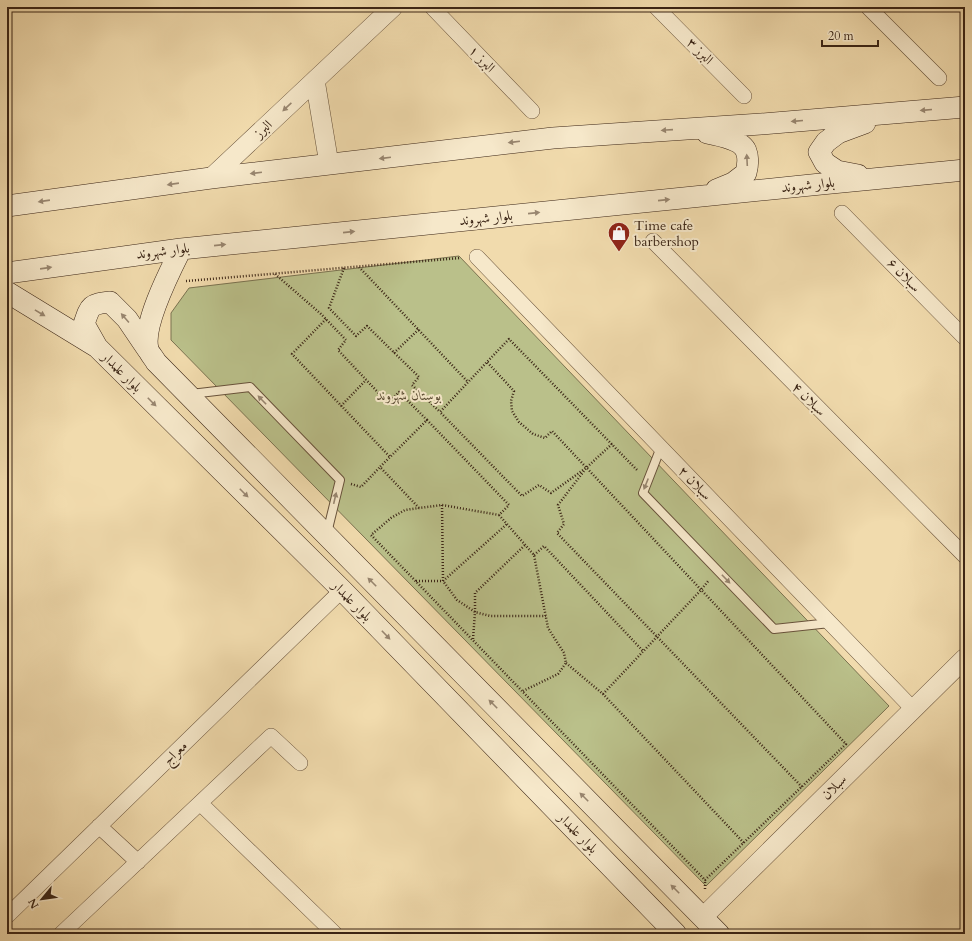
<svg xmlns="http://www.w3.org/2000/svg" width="972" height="941" viewBox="0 0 972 941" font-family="Cardo,Amiri,serif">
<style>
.park{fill:#bac08a;stroke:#7a7250}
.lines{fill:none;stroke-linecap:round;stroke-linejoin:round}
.service-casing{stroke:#68523b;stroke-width:10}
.minor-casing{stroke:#68523b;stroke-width:16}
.tertiary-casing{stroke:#68523b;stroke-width:20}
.secondary-casing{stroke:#3a2415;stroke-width:22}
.path{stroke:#3a2415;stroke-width:2.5;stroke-dasharray:1 2;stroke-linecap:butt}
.service{stroke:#f6e8ca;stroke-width:8}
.minor{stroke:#f6e8ca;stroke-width:15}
.tertiary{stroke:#f6e8ca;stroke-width:19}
.secondary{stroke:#f6e8ca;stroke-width:21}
.oneway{fill:#988670}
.labels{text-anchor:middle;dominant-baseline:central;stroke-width:4;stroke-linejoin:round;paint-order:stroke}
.street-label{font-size:14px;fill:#3a2415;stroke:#f6e8ca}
.poi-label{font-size:14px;fill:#3a2415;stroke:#f6e8ca;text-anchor:start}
.park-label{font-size:14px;font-style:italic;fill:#5a4b32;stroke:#f6e8ca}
</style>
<rect width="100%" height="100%" fill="#f1dbad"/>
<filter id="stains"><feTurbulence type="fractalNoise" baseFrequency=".005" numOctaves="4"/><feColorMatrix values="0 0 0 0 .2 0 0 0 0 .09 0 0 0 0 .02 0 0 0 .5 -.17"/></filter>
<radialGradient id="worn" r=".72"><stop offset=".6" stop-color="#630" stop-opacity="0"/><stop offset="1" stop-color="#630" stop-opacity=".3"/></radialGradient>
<!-- park -->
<path class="park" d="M459,256L889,706L706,886L171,340V313L189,288Z"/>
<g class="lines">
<!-- service casing -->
<g class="service-casing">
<path id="service" d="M191,394L250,387L340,480L327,533
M661,447L643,493L774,629L830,623"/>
</g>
<!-- minor casing -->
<g class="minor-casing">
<path id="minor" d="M432,7L532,111
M656,7L744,96
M868,7L939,78
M842,213L965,338
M653,241L965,556
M477,257L913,709
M200,803L335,934
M99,826L138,862
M7,916L342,590
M61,934L271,736L300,763"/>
</g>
<!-- tertiary casing -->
<g class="tertiary-casing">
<path id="tertiary" d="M315,80L329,164
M211,178L393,7
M703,917L965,658"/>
</g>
<!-- secondary casing -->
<g class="secondary-casing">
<path id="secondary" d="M707,133C717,135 742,140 746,151C749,158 748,165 746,173L733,183L716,190
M858,175L837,171L825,163L819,152L826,142L838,133L865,123
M7,206L211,178L553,138L761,124L965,107
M181,249C170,271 142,325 148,349C149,353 154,358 156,362L719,934
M7,273L181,249L821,184L965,170
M7,292L97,347L342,590L676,934
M97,347L84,324C90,306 90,304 110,302L127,319L148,350"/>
</g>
<!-- path -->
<path class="path" d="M359,267L468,382
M344,268L329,308L356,336L367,326L419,377L412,385L440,412
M275,274L321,314L346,340L338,350L388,403L399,392L427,420
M186,281L460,258
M326,319L292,354L390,457
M394,353L419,329
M341,406L366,380
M612,444L586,468L551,493L539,485L522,496L440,412L487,362L509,339L637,470
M584,471L558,505L564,524L557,533L802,787
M351,484L361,487L380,467
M442,505L443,581L457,600L475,612L490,616H546
M419,508L380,467L427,420L509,505L499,515L442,505L419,508L405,510L391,518L371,535L705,880L846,744L552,431L545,438L533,434L519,422L512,411L511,401L514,391L487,362
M499,515L534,555L548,628L564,653L566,663L558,674L523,691
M534,555L544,546L643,651
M416,581H443L507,524
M473,639L475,612V593L525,545
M566,663L603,694L744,843
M603,694L701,590L709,580
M705,889V880"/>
<!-- service -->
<use href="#service" class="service"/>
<!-- minor -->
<use href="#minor" class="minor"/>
<!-- tertiary -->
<use href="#tertiary" class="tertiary"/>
<!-- secondary -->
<use href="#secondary" class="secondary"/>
</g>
<!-- one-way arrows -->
<defs><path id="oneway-solid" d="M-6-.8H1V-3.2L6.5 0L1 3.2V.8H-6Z"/></defs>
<g class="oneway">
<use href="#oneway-solid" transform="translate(287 107) rotate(137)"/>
<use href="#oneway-solid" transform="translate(926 110) rotate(175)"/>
<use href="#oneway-solid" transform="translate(797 121) rotate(175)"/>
<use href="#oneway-solid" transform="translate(667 130) rotate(176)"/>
<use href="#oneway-solid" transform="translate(514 142) rotate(173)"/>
<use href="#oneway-solid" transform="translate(385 158) rotate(173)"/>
<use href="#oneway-solid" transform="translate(747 160) rotate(-93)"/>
<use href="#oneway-solid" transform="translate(256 173) rotate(173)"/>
<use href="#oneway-solid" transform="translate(173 184) rotate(172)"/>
<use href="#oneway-solid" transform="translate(664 200) rotate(-6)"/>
<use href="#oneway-solid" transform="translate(44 201) rotate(172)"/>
<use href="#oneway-solid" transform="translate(534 213) rotate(-6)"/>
<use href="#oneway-solid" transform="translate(349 232) rotate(-6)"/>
<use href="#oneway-solid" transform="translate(220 245) rotate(-6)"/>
<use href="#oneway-solid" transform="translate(46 268) rotate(-8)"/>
<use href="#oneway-solid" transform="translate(40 313) rotate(31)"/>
<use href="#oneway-solid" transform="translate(125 318) rotate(-131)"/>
<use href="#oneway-solid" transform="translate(262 400) rotate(-134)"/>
<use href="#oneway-solid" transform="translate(152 402) rotate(45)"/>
<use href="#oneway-solid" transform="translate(646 484) rotate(112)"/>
<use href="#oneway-solid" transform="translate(244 493) rotate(45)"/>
<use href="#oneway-solid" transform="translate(335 498) rotate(-77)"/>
<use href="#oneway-solid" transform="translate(726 579) rotate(46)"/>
<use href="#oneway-solid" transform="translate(372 582) rotate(-135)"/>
<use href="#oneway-solid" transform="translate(386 635) rotate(46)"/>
<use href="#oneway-solid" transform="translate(493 704) rotate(-135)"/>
<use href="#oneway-solid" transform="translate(584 797) rotate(-135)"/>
<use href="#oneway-solid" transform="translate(675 889) rotate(-135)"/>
</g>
<!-- icons -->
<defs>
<g id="shop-pin" transform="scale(1.15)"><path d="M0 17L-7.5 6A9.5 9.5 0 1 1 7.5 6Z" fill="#8f2418" stroke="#f6e8ca"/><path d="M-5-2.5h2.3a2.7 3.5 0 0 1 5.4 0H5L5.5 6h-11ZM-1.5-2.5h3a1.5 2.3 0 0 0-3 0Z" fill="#fff"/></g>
</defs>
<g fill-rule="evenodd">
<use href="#shop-pin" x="619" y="233"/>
</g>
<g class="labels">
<!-- street labels -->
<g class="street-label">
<text transform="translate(700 51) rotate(45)">البرز ۳</text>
<text transform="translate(482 59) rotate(46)">البرز ۱</text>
<text transform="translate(263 129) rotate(-43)">البرز</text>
<text transform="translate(808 185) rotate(-6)">بلوار شهروند</text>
<text transform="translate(486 218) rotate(-6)">بلوار شهروند</text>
<text transform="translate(163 251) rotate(-7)">بلوار شهروند</text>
<text transform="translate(904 275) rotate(46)">سبلان ۶</text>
<text transform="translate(122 372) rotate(45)">بلوار علمدار</text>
<text transform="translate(809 399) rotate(45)">سبلان ۴</text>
<text transform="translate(695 483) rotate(46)">سبلان ۲</text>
<text transform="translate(352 601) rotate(46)">بلوار علمدار</text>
<text transform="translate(175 753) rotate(-44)">معراج</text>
<text transform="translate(834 787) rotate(-45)">سبلان</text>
<text transform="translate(578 833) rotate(46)">بلوار علمدار</text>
</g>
<!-- poi labels -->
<g class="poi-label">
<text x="634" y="225">Time cafe<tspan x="634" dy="16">barbershop</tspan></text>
</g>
<!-- park labels -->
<g class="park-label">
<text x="409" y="395">بوستان شهروند</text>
</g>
</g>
<!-- margin -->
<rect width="972" height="941" fill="none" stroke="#f1dbad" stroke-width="24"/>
<rect x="8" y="8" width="956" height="925" fill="none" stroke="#3a2415" stroke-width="2"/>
<rect x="12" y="12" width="948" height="917" fill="none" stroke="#3a2415"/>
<!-- north arrow -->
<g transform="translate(42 899) rotate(241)" stroke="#f6e8ca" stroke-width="3" paint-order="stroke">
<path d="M0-3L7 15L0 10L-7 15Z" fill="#3a2415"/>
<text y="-6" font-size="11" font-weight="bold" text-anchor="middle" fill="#3a2415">N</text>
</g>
<!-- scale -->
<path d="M822 40v6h56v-6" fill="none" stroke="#3a2415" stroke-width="2"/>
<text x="828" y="40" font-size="12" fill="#3a2415" stroke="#f6e8ca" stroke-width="3" paint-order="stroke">20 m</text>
<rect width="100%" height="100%" filter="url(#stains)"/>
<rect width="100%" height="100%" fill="url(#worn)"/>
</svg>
